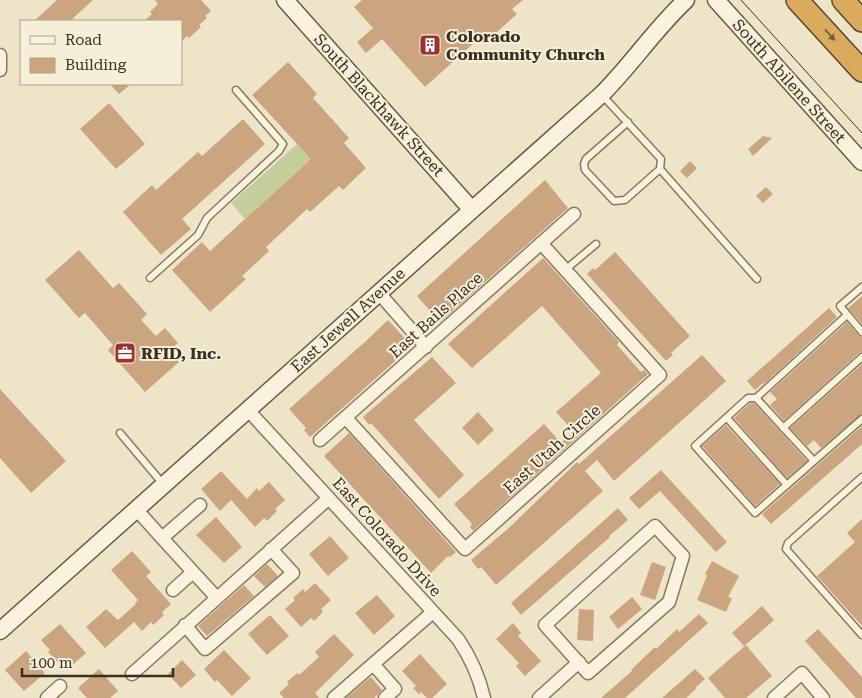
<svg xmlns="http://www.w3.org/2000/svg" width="862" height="698" viewBox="0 0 862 698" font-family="'Roboto Serif',serif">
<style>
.green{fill:#c4cd9c}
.building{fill:#cba480}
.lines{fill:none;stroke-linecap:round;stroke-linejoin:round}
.lane-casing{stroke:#8a785e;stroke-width:9}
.street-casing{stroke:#8a785e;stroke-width:15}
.secondary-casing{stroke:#6c5941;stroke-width:19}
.highway-casing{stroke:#594631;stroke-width:24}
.lane{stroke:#f9f2dc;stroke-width:6}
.street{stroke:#f9f2dc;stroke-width:12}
.secondary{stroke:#f9f2dc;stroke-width:16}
.highway{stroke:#daab5d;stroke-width:21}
.tram{stroke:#3b2f21;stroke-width:1}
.oneway{fill:#7b6139}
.labels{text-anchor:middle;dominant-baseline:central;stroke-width:4;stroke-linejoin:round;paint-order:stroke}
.poi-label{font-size:16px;font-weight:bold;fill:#3b2f21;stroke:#f6efd8;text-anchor:start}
.street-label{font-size:16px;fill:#3b2f21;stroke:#f6efd8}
</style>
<rect width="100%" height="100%" fill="#eee5c9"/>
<!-- green -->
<path class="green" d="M297,144L311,159L245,219L231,203Z"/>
<!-- building -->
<path class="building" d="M57,0H93L70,21H34Z
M155,0H201L211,11L205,16L207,18L199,25L201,27L189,38L187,36L181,42V21H144L152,14L150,12L158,4Z
M362,0H523L512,9L517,14L491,37L486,32L425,87L382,39L366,53L357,42L373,28L354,7Z
M288,62L317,94L313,98L349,138L344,143L366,168L343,190L339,186L310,212L307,209L266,247L269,251L242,276L246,279L210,312L172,270L202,242L210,251L311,159L252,95Z
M110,84H131L119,94Z
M109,103L145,144L116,169L80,129Z
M243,119L265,144L182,219L191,229L161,255L123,212L152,185L156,190L198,152L202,156Z
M763,136L772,138L753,156L748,149Z
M690,161L697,168L687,178L680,171Z
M545,180L568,208L440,322L417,296Z
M766,187L773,194L763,203L756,196Z
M79,250L113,288L119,283L147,314L141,320L156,336L165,328L178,343L169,351L179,362L145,392L108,350L113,345L85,313L79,318L45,280Z
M615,252L690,336L671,353L673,355L666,361L587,274L593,268L595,270Z
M543,258L619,342L617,345L641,372L644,370L648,374L473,531L470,527L472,524L454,504L544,424L561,443L574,432L556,412L601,373L542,306L472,368L448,344Z
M862,296V324L848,308Z
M829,308L837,317L764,384L763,383L755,390L747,381Z
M388,320L412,346L310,437L304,430L306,428L289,409L366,341Z
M847,322L858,335L862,337V352L859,353L784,421L770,405L777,399L770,392Z
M702,355L726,381L614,481L597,460L585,471L603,491L496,585L481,567L478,569L471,560L510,527L577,462L579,464Z
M432,357L456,383L414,420L464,475L439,499L371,423L369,425L363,417Z
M862,364V414L821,448L814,440L807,446L790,428Z
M0,389L66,461L31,493L0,458Z
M750,403H754L807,461L787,478L734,418Z
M478,412L494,430L478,445L462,428Z
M726,425L780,484L755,506L702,446Z
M862,426V444L771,524L762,514Z
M349,433L456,552L450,557L448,556L431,573L324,456Z
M661,470L727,542L716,552L660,491L639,509L629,498Z
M221,471L247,499L257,488L259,491L269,482L285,500L275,509L277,511L267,521L264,518L255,527L231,500L220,511L201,489Z
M618,508L628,520L609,536L610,537L521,615L511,603Z
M216,517L242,547L224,563L196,535Z
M862,519V626L817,576L855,542L847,533Z
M330,536L349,558L328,576L309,554Z
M132,551L151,572L146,576L171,604L162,612L164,615L153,625L151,622L142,631L134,622L105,648L86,627L106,609L118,620L136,604L135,603L138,600L111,570Z
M712,561L739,576L728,597L732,598L726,612L697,600L707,576L705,574Z
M652,562L666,567L655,600L640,595Z
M267,564L278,576L265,587L254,576Z
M315,583L331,600L321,609L323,612L314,621L311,618L301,627L285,609L295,600L293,598L303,589L305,592Z
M244,585L254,596L207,636L198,626Z
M377,595L395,616L374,635L355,613Z
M632,597L642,609L618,629L609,617Z
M762,606L774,620L744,646L732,633Z
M579,609L594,610L593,641L577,640Z
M699,614L708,623L625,698H601L632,671L631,670L655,647L656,649L677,629L679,632Z
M270,615L289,636L267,655L248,634Z
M513,623L521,633L518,636L541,661L525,676L516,666L519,663L496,639Z
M60,624L86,653L68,669L60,661L58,663L48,652L50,650L41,640Z
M818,629L862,677V698H856L805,641Z
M334,634L354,655L315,693L319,698H284L279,693L289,684L287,682L297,673L299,675L319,657L315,652Z
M746,645L772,676L746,698H725L708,678Z
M224,650L251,678L232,696L217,680L215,682L204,669Z
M26,651L45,673L24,691L5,670Z
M420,654L447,684L432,698H427L421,692L419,694L413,688L416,686L402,671Z
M182,660L196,675L181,688L168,674Z
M99,669L118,691L110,698H87L78,688Z
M695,669L705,679L695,688L696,689L686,698H662Z
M371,677L382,690L374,698H346Z"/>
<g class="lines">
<!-- lane casing -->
<g class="lane-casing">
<path id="lane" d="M602,95L661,159L660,169L757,279
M628,122L586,159L584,164L585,170L614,201L625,200L660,169
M565,270L596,244
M150,278L198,235L207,218L279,151L283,144L236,90
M862,287L840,306L862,332
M847,315L756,398L814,461L862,419
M756,398H748L695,446L755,513L814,461
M727,418L787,485
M783,428L862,357
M120,433L163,484
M862,477L788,543L786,549L862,635"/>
</g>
<!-- street casing -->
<g class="street-casing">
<path id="street" d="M0,55V70
M379,293L426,347
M248,410L458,639C471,658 479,676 484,698
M346,418L465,549L660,375L541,243
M320,440L574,214
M200,505L162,538L216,597
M136,509L162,538
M655,526L683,556L669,602L588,673L545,625Z
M173,590L193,572
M185,625L205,649L293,573L271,549
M373,664L395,689L385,698
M132,674L329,498
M47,698L60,686
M334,698L433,612
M539,698L579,662
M774,698L802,673L823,698"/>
</g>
<!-- secondary casing -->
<g class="secondary-casing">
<path id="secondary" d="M285,0L472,210
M716,0L862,162
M0,631L602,94C632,64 655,29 686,0"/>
</g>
<!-- highway casing -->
<g class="highway-casing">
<path id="highway" d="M797,0L862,71
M843,0L862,21"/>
</g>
<!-- lane -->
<use href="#lane" class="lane"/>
<!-- street -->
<use href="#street" class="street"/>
<!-- secondary -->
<use href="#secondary" class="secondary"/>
<!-- highway -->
<use href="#highway" class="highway"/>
<!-- tram -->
<path class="tram" d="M741,0L862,133"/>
</g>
<!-- one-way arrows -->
<defs><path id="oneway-solid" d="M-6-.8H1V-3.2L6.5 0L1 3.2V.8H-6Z" transform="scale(1.25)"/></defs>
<use class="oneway" href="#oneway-solid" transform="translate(830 35) rotate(48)"/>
<!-- icons -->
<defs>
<g id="building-square" transform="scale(1.125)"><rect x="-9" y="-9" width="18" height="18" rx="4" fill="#98342f" stroke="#f6efd8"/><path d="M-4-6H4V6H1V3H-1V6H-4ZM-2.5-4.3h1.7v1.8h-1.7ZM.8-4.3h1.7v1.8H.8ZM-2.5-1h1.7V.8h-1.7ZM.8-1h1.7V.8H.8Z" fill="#fff"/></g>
<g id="office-square" transform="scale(1.125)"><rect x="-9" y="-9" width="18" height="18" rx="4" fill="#98342f" stroke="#f6efd8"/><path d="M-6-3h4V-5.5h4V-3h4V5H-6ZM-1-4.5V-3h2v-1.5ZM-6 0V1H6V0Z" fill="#fff"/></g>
</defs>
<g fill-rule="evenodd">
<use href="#building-square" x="430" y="45"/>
<use href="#office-square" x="125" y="353"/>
</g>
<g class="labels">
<!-- poi labels -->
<g class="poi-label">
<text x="446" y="36">Colorado<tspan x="446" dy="18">Community Church</tspan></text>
<text x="141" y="353">RFID, Inc.</text>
</g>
<!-- street labels -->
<g class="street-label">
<text transform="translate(789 81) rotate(48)">South Abilene Street</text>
<text transform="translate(379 105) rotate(48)">South Blackhawk Street</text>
<text transform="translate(436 315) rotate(-42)">East Bails Place</text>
<text transform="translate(348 320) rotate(-42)">East Jewell Avenue</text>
<text transform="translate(552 449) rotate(-42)">East Utah Circle</text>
<text transform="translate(387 537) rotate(48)">East Colorado Drive</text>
</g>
</g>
<!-- legend -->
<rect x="20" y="20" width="162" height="65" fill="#f6efd8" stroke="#aba28f"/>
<rect x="30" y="36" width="25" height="8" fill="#f9f2dc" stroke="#aba28f"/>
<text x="65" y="45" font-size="15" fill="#3b2f21">Road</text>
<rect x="30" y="58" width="25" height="15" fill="#cba480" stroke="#aba28f"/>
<text x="65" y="70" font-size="15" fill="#3b2f21">Building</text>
<!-- scale -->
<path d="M22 668v8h151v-8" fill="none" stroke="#3b2f21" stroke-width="2.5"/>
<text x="30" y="668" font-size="15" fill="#3b2f21" stroke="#f6efd8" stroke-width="4" paint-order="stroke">100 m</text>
</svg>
